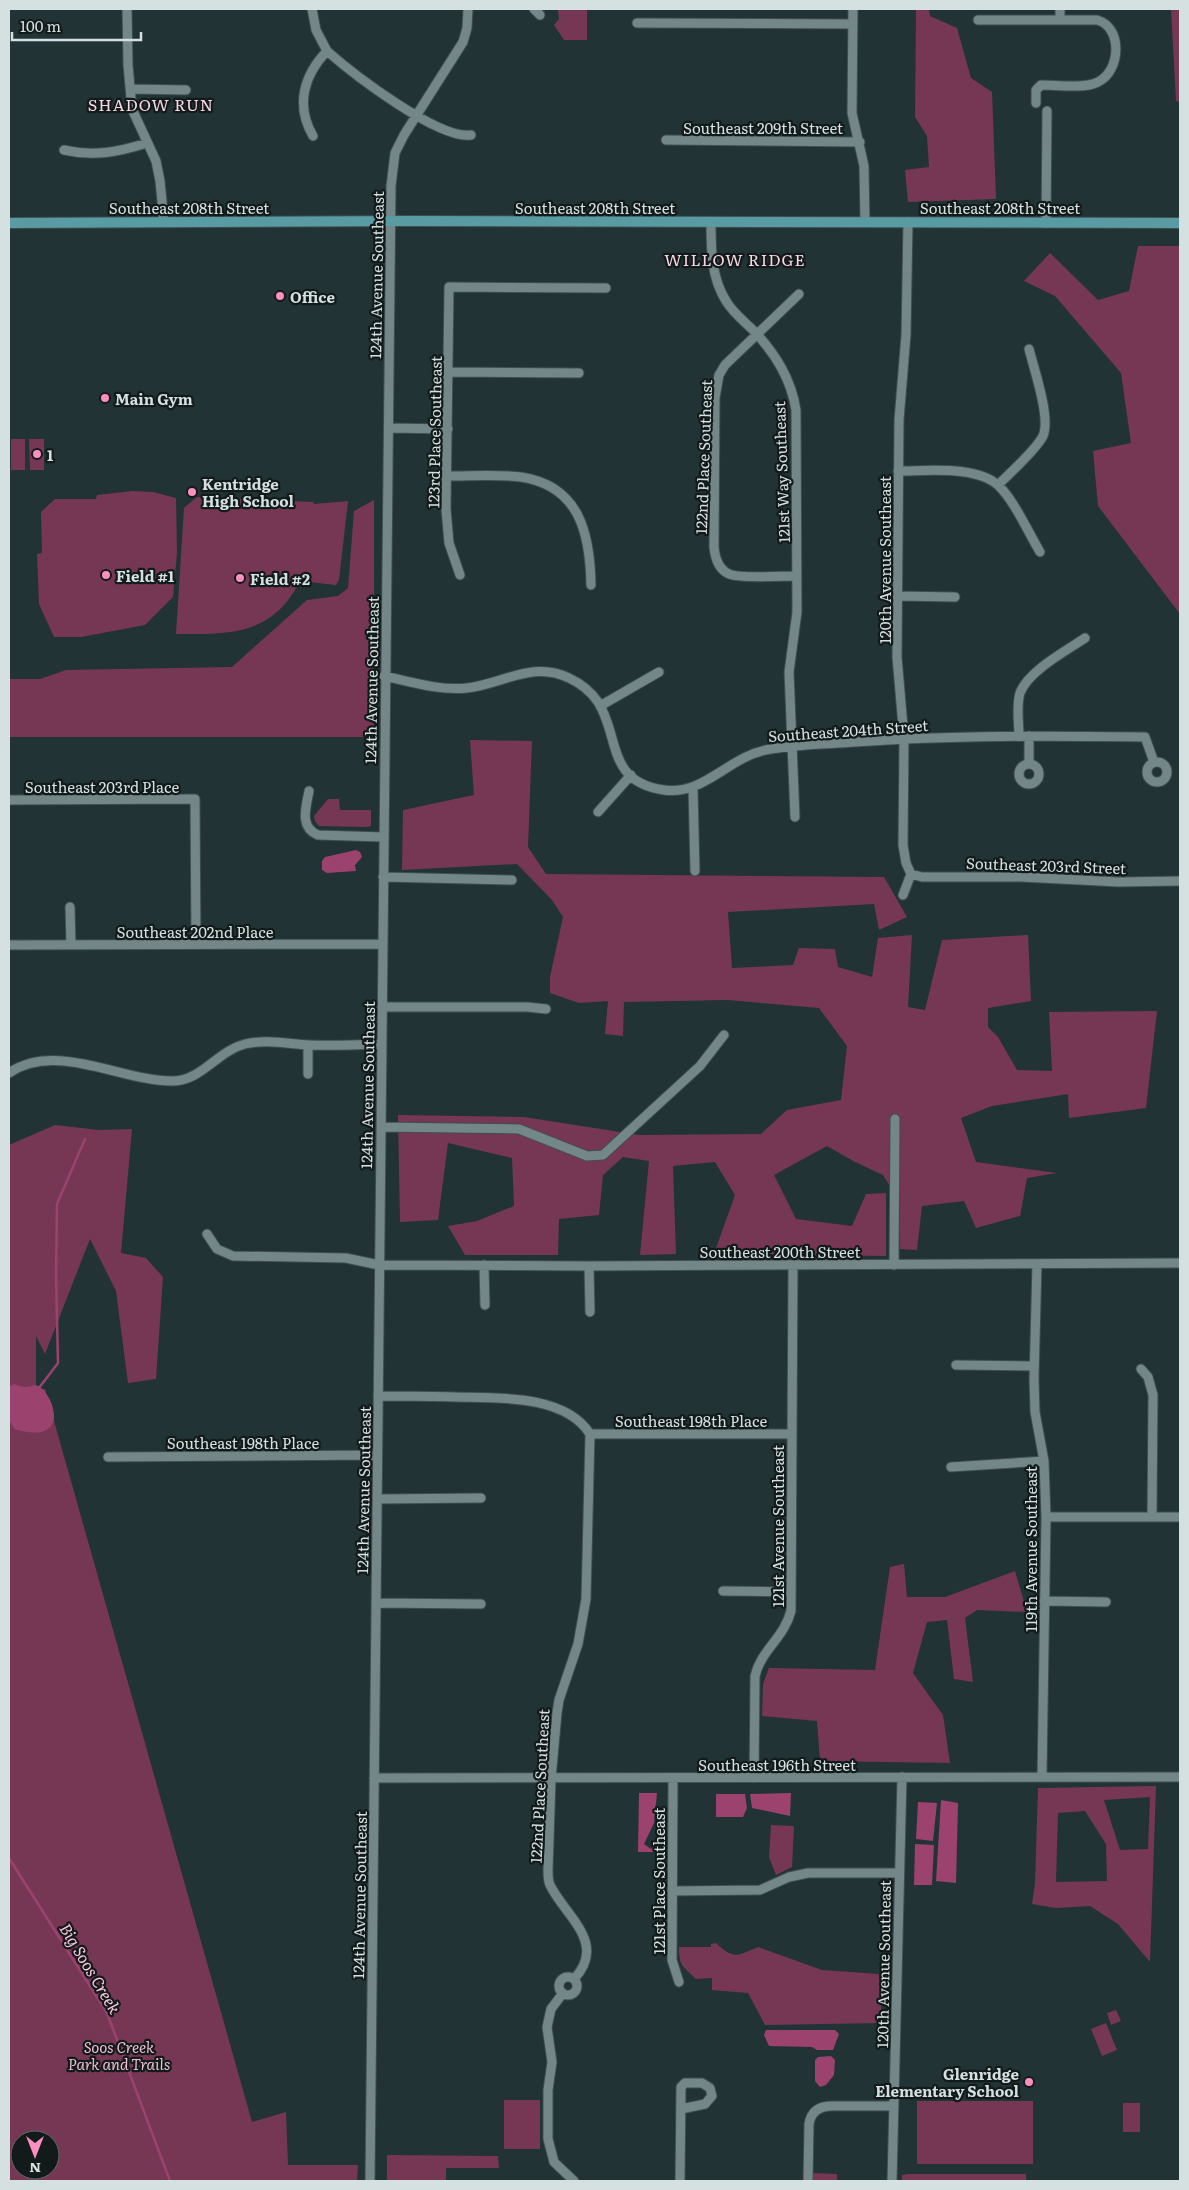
<svg xmlns="http://www.w3.org/2000/svg" width="1189" height="2190" viewBox="0 0 1189 2190" font-family="Literata,serif">
<style>
.green{fill:#763755;fill-rule:evenodd}
.water{fill:#9b426e}
.lines{fill:none;stroke-linecap:round;stroke-linejoin:round}
.stream{stroke:#9b426e;stroke-width:2.5}
.minor-casing{stroke:#3f4e50;stroke-width:11}
.major-casing{stroke:#3f4e50;stroke-width:12}
.minor{stroke:#738688;stroke-width:9}
.major{stroke:#589ba2;stroke-width:10}
.poi-dot{fill:#fc8fc1;stroke:#121a1a;stroke-width:2}
.labels{text-anchor:middle;dominant-baseline:central;stroke-width:4.5;stroke-linejoin:round;paint-order:stroke}
.street-label{font-size:15px;fill:#d5e0e1;stroke:#121a1a}
.poi-label{font-size:15px;font-weight:bold;fill:#d5e0e1;stroke:#121a1a;text-anchor:start}
.park-label{font-size:15px;font-style:italic;fill:#f0bdd2;stroke:#121a1a}
.neighbourhood-label{font-size:16px;letter-spacing:1px;fill:#f9d8e5;stroke:#121a1a}
.water-label{font-size:16px;font-style:italic;fill:#fbc8dd;stroke:#121a1a}
</style>
<rect width="100%" height="100%" fill="#223335"/>
<!-- green -->
<path class="green" d="M558,9H587V40H564L554,25L559,19Z
M916,9H929L930,16L957,28L971,78L992,92L996,199L908,202L905,170L929,167L927,136L915,117Z
M1171,9H1180V102L1176,101Z
M1138,246H1180V614L1098,506L1093,451L1131,443L1121,373L1055,296L1024,281L1050,253L1098,300L1129,291Z
M11,439H25V470H11Z
M29,439H44V470H30Z
M132,491L153,492L176,498L177,553L173,597L145,625L81,637H54L39,604L37,554L42,553L41,512L55,499H96L97,495Z
M197,497L313,502L314,504L348,501L339,580L336,585L300,581C272,636 230,634 176,634L184,508Z
M374,500V737H9V679H40L66,670L232,667L307,600L338,596L348,588L354,511Z
M470,740L532,741L528,847L546,874L884,877L907,917L879,930L874,904L728,912L732,968L793,965L799,948L835,949L838,967L872,977L878,938L912,935L908,1007L925,1010L942,940L1028,935L1031,1001L988,1008V1027L998,1037L1017,1070L1052,1071L1049,1012L1157,1011L1146,1108L1069,1118L1068,1094L992,1106L961,1118L976,1162L1057,1173L1027,1178L1020,1216L976,1228L964,1201L922,1206L917,1250L900,1249V1202L883,1175L855,1162L827,1146L774,1175L796,1219L852,1226L866,1194L886,1193V1256L714,1254L735,1195L715,1162L673,1166L676,1254L640,1255L649,1161L623,1157L603,1175L599,1215L559,1219L558,1255H465L448,1226L477,1221L514,1206L512,1158L448,1143L438,1220L400,1222L398,1115L524,1117L639,1135L761,1134L787,1110L841,1100L847,1046L819,1008L728,1000L624,1002L623,1036L605,1034L608,1001L579,1003L550,993V977L563,917L552,900L517,864L402,870L403,810L474,795Z
M328,799H339L340,810H371V826L366,827L319,826L315,821L314,816Z
M55,1125L99,1130L132,1129L121,1253L146,1258L163,1277L156,1379L128,1383L116,1291L90,1239L45,1354L36,1336V1389H45L252,2122L286,2112L288,2165H358L357,2181H9V1145ZM20,2140H50V2170H20Z
M904,1564L907,1597H945L1015,1571L1027,1612L977,1610L965,1618L973,1682L954,1679L947,1620L927,1622L913,1673L943,1715L950,1763L820,1761L817,1721L762,1716L763,1684L769,1668L875,1670L890,1567Z
M1156,1786L1150,1962L1118,1924L1090,1906L1056,1908L1032,1904L1035,1883L1038,1788ZM1150,1797L1148,1849L1120,1850L1104,1800ZM1085,1811L1106,1844L1107,1881L1056,1882L1058,1813Z
M771,1825L794,1826L792,1867L776,1875L769,1857Z
M716,1943C734,1960 737,1956 758,1947L822,1970L879,1974L882,2023L765,2025L748,1993L712,1990V1978L696,1979C683,1966 679,1967 679,1947H711V1944Z
M1116,2010L1121,2021L1111,2025L1107,2013Z
M1106,2023L1117,2050L1102,2056L1091,2029Z
M504,2100H540V2149H504Z
M917,2101H1033V2164H917Z
M1123,2103H1140V2132H1123Z
M387,2155L498,2156L499,2168H446V2181H387Z
M812,2173L837,2174V2181H812Z
M908,2174H1026V2181H902V2175Z"/>
<!-- water -->
<path class="water" d="M356,850L360,852L362,857L355,865L356,871L327,873L322,870V861L325,857Z
M14,1384C17,1385 22,1387 25,1387C31,1387 35,1383 40,1387C52,1396 64,1427 41,1432C33,1434 22,1431 14,1429L9,1419V1387Z
M639,1793H657L654,1823L644,1844L651,1849L660,1838L658,1852H638Z
M791,1793L790,1816L752,1808L750,1794Z
M716,1794H745L747,1808L743,1817H716Z
M941,1800L958,1803L956,1883L936,1881Z
M918,1802L937,1803L933,1841L916,1839Z
M915,1844L934,1845L932,1885H914Z
M766,2030H835L839,2034L833,2050H817L812,2047L769,2046L764,2035Z
M831,2056L835,2060L834,2075L826,2085L820,2087L815,2081V2060L818,2057Z"/>
<g class="lines">
<!-- stream -->
<path class="stream" d="M39,1388L58,1363L56,1275L57,1204L85,1139
M9,1858L107,2013L170,2181"/>
<!-- minor casing -->
<g class="minor-casing">
<path id="minor" d="M127,9L128,65L132,109L156,161L160,181L164,222
M312,9L316,30L327,51C304,75 295,105 313,136
M534,9L540,15
M853,9L852,113L864,166L865,222
M1060,9V19
M978,20H1097C1123,27 1121,71 1098,82C1086,89 1056,85 1041,85L1036,90V103
M637,23L853,24
M327,51C353,74 439,140 471,135
M130,89L186,90
M666,140L860,142
M64,150C94,157 118,152 147,143
M711,222C711,250 711,277 726,301C733,313 745,322 755,332C776,355 791,379 796,410L797,612L789,672L795,817
M1046,223L1047,111
M449,372L579,373
M389,428L448,429
M898,471C927,471 977,465 999,486C1015,502 1028,532 1040,552
M447,476C471,476 497,474 521,477C580,486 590,534 591,585
M998,485C1010,473 1036,450 1043,436C1051,418 1034,369 1029,349
M460,575L449,543L446,509L449,287L606,288
M797,576C783,576 740,579 729,574C718,569 715,558 714,547L715,398L719,375L725,365L799,294
M897,596L955,597
M384,676C411,682 440,691 467,688C503,684 533,660 569,678C580,683 591,692 598,702C620,736 606,782 664,790C705,796 729,755 771,749C799,744 827,744 855,742C952,735 1049,736 1145,737L1154,762
M600,706L659,672
M1019,736C1019,723 1016,706 1020,693C1028,671 1066,651 1085,638
M1029,736V764
M1147 772a10 10 0 1 1 20 0a10 10 0 1 1-20 0Z
M1019 774a10 10 0 1 1 20 0a10 10 0 1 1-20 0Z
M693,788L695,871
M309,791C306,808 299,827 318,835L383,837
M9,800L195,799L196,944
M598,812L631,775
M911,874L922,877H1021L1119,882L1180,881
M383,877L512,880
M903,895L911,874L906,863L903,845L904,738L897,657L899,420L906,335L908,222
M70,907L71,945
M9,945L382,944
M382,1007H527L546,1009
M9,1073C56,1041 121,1081 172,1081C202,1081 217,1051 245,1044C266,1039 288,1044 309,1045C333,1046 357,1045 381,1044
M308,1074V1045
M381,1127L519,1129L587,1156L603,1155L700,1066L724,1035
M207,1234L217,1249L233,1256L346,1258L379,1265L589,1266L1180,1263
M1037,1264L1034,1379L1035,1412L1044,1461L1046,1517L1042,1776
M484,1265L485,1305
M894,1265L895,1119
M589,1266L590,1312
M956,1365L1033,1366
M1141,1369L1148,1377L1153,1395L1152,1516
M378,1396C403,1396 429,1396 455,1397C496,1398 565,1394 590,1434
M590,1434H791
M108,1457L377,1455
M951,1467L1044,1461
M377,1499L481,1498
M1046,1517H1180
M723,1591L791,1592
M1044,1601L1106,1602
M376,1603L481,1604
M374,1778L1180,1777
M673,1778L672,1960L679,1982
M754,1778L755,1676C761,1650 784,1638 791,1611L793,1265
M672,1891L760,1890L789,1877L808,1873H899
M559 1986a9 9 0 1 1 18 0a9 9 0 1 1-18 0Z
M574,1979C608,1943 565,1916 550,1885C548,1881 548,1875 548,1870L551,1779L557,1713L559,1700L578,1644L586,1599L590,1434
M563,1993L551,2009L547,2027L552,2062L548,2090V2139L554,2162L574,2181
M370,2181L391,186L395,153L404,135L463,42L467,28L468,9
M680,2181L681,2087L685,2083H702L710,2088L712,2096L705,2104L681,2109
M808,2181L809,2124C811,2111 820,2106 832,2106H894
M892,2181L902,1777"/>
</g>
<!-- major casing -->
<g class="major-casing">
<path id="major" d="M9,223L408,221L1180,223"/>
</g>
<!-- minor -->
<use href="#minor" class="minor"/>
<!-- major -->
<use href="#major" class="major"/>
</g>
<!-- markers -->
<g class="poi-dot">
<circle cx="280" cy="296" r="5"/>
<circle cx="105" cy="398" r="5"/>
<circle cx="37" cy="454" r="5"/>
<circle cx="192" cy="492" r="5"/>
<circle cx="106" cy="575" r="5"/>
<circle cx="240" cy="578" r="5"/>
<circle cx="1029" cy="2082" r="5"/>
</g>
<g class="labels">
<!-- street labels -->
<g class="street-label">
<text x="763" y="127">Southeast 209th Street</text>
<text x="189" y="207">Southeast 208th Street</text>
<text x="595" y="207">Southeast 208th Street</text>
<text x="1000" y="207">Southeast 208th Street</text>
<text transform="translate(376 275) rotate(-89)">124th Avenue Southeast</text>
<text transform="translate(434 432) rotate(-89)">123rd Place Southeast</text>
<text transform="translate(703 457) rotate(-88)">122nd Place Southeast</text>
<text transform="translate(781 472) rotate(-92)">121st Way Southeast</text>
<text transform="translate(884 560) rotate(-90)">120th Avenue Southeast</text>
<text transform="translate(371 680) rotate(-89)">124th Avenue Southeast</text>
<text transform="translate(848 730) rotate(-4)">Southeast 204th Street</text>
<text x="102" y="786">Southeast 203rd Place</text>
<text transform="translate(1046 865) rotate(2)">Southeast 203rd Street</text>
<text x="195" y="931">Southeast 202nd Place</text>
<text transform="translate(367 1085) rotate(-89)">124th Avenue Southeast</text>
<text x="780" y="1251">Southeast 200th Street</text>
<text x="691" y="1420">Southeast 198th Place</text>
<text x="243" y="1442">Southeast 198th Place</text>
<text transform="translate(363 1490) rotate(-89)">124th Avenue Southeast</text>
<text transform="translate(777 1526) rotate(-90)">121st Avenue Southeast</text>
<text transform="translate(1030 1549) rotate(-90)">119th Avenue Southeast</text>
<text x="777" y="1764">Southeast 196th Street</text>
<text transform="translate(539 1786) rotate(-87)">122nd Place Southeast</text>
<text transform="translate(658 1881) rotate(-90)">121st Place Southeast</text>
<text transform="translate(359 1895) rotate(-89)">124th Avenue Southeast</text>
<text transform="translate(883 1964) rotate(-89)">120th Avenue Southeast</text>
</g>
<!-- poi labels -->
<g class="poi-label">
<text x="290" y="296">Office</text>
<text x="115" y="398">Main Gym</text>
<text x="47" y="454">1</text>
<text x="202" y="483">Kentridge<tspan x="202" dy="17">High School</tspan></text>
<text x="116" y="575">Field #1</text>
<text x="250" y="578">Field #2</text>
<text x="1019" y="2073" text-anchor="end">Glenridge<tspan x="1019" dy="17">Elementary School</tspan></text>
</g>
<!-- park labels -->
<g class="park-label">
<text x="119" y="2046">Soos Creek<tspan x="119" dy="17">Park and Trails</tspan></text>
</g>
<!-- neighbourhood labels -->
<g class="neighbourhood-label">
<text x="151" y="104">SHADOW RUN</text>
<text x="735" y="259">WILLOW RIDGE</text>
</g>
<!-- water labels -->
<g class="water-label">
<text transform="translate(91 1968) rotate(59)">Big Soos Creek</text>
</g>
</g>
<!-- border -->
<rect width="1189" height="2190" fill="none" stroke="#d5e0e1" stroke-width="20"/>
<!-- north arrow -->
<g transform="translate(35 2155) rotate(180)"><circle r="24" fill="#121a1a" stroke="#60696a"/>
<path d="M0-4L9 19L0 12L-9 19Z" fill="#fc8fc1"/>
<text y="-8" font-size="14" font-weight="bold" text-anchor="middle" fill="#d5e0e1">N</text>
</g>
<!-- scale -->
<path d="M12 32v8h129v-8" fill="none" stroke="#d5e0e1" stroke-width="2.5"/>
<text x="20" y="32" font-size="15" fill="#d5e0e1" stroke="#121a1a" stroke-width="4" paint-order="stroke">100 m</text>
</svg>
